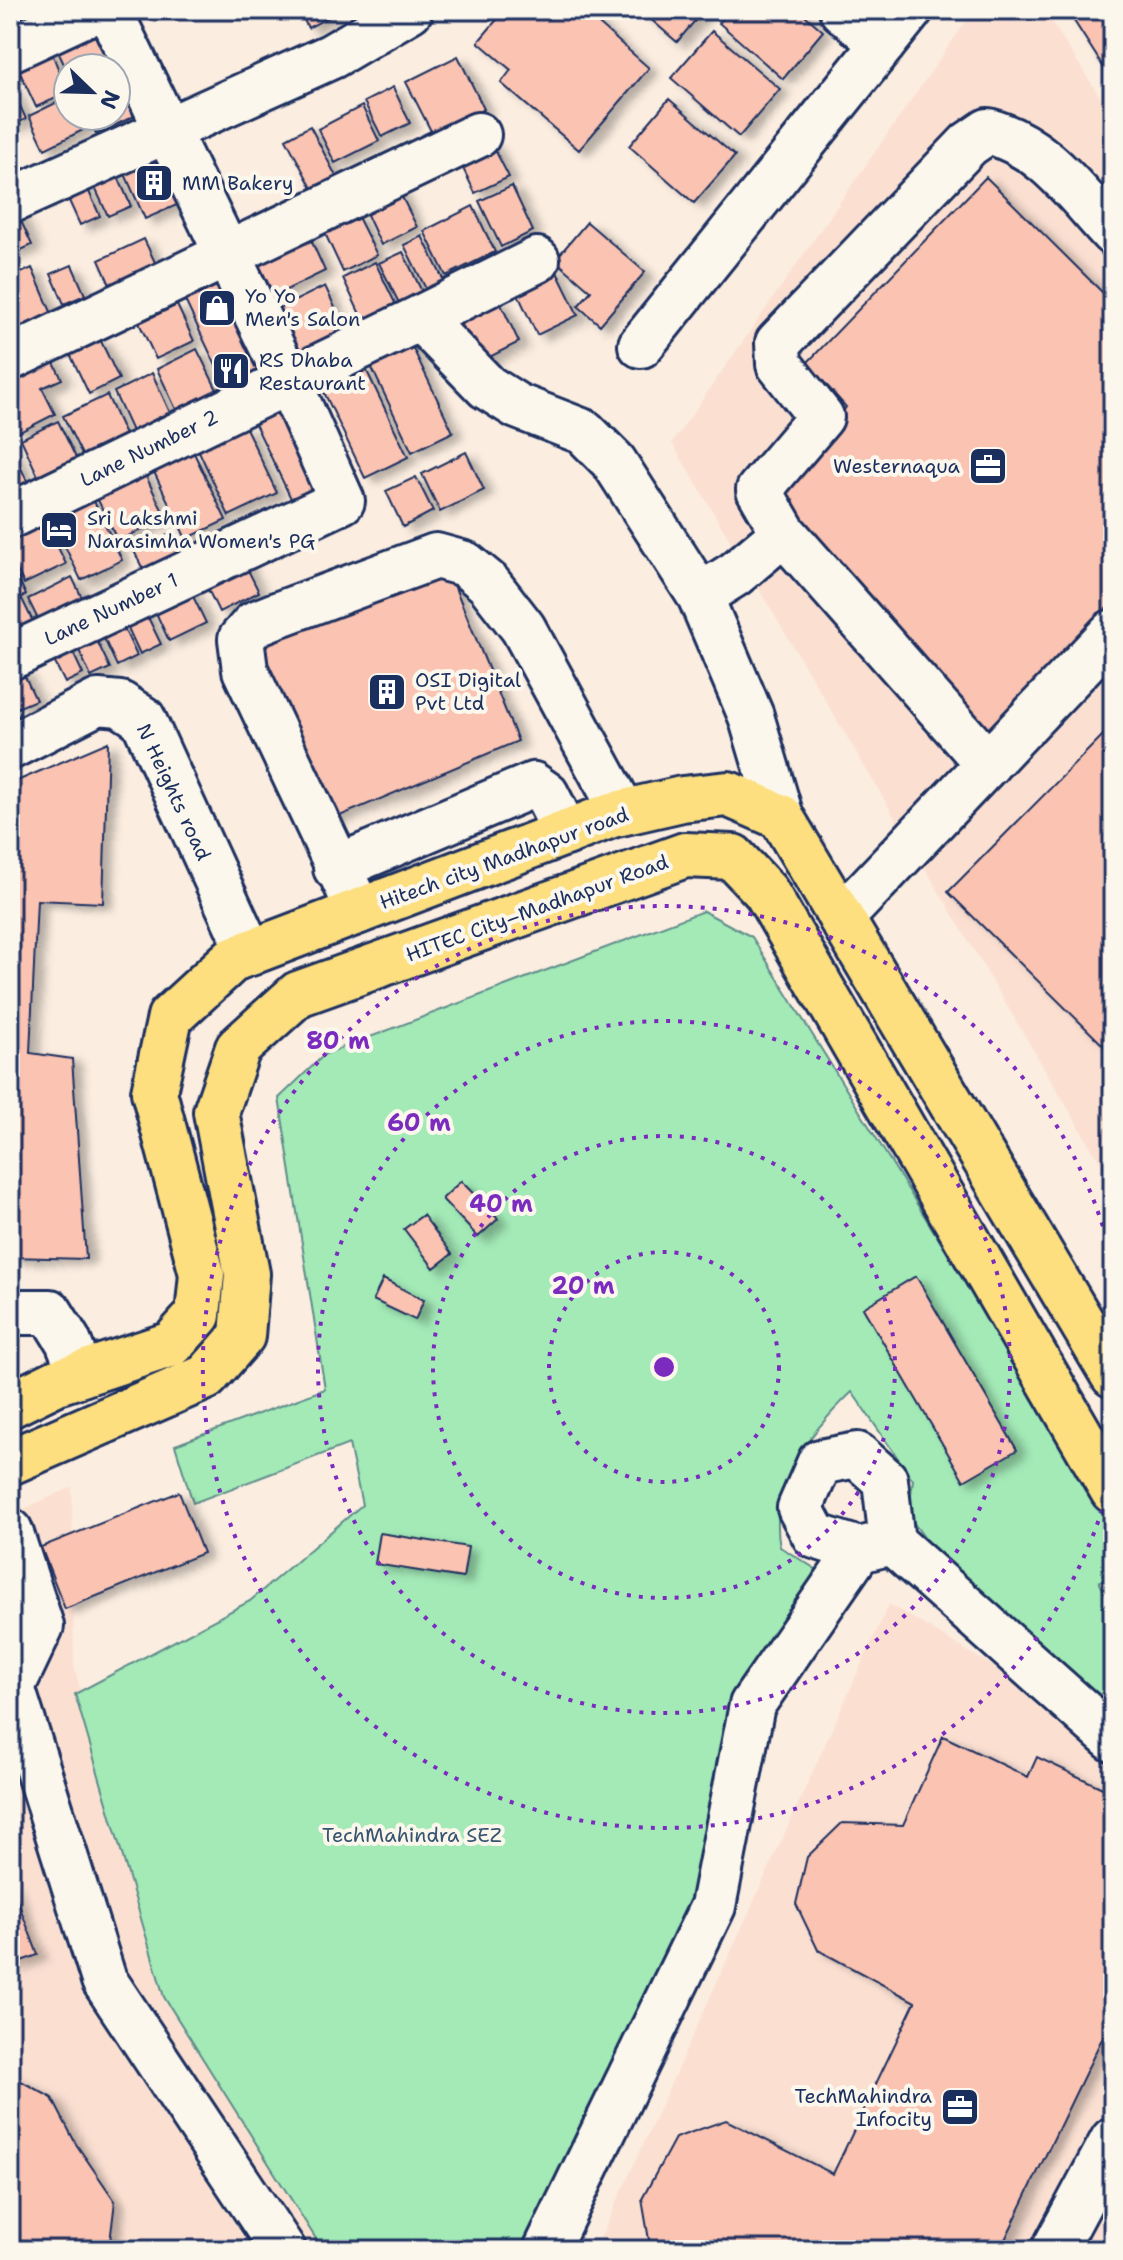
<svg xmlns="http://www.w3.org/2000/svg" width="1123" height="2260" viewBox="0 0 1123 2260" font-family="'Shantell Sans',sans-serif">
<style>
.built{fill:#fbe0d2}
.green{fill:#a3eab7;stroke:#5f8c8a;stroke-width:2}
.building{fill:#fbc3b1;stroke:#1b2f5e;stroke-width:2;filter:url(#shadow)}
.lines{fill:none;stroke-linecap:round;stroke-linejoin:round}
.minor-casing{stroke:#1b2f5e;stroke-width:50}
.major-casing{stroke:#1b2f5e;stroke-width:50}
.minor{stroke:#fbf7ec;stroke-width:44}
.major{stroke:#fddf80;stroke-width:44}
.ring{fill:none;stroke:#7b2cbf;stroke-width:4;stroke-dasharray:4 8}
.labels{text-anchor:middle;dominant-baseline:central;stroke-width:8;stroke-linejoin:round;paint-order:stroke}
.poi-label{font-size:20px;fill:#1b2f5e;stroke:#fbf7ec;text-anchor:start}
.street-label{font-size:20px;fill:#1b2f5e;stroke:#fbf7ec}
.park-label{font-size:20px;fill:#365470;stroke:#fbf7ec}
.centre{fill:#7b2cbf;stroke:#fbf7ec;stroke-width:4}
.ring-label{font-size:24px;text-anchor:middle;font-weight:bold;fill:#7b2cbf;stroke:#fbf7ec;stroke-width:8;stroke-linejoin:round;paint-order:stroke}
</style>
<defs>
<filter id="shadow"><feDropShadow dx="9" dy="5" stdDeviation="4" flood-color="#0004"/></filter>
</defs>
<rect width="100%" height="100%" fill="#fbede0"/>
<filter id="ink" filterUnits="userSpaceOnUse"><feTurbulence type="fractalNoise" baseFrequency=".0125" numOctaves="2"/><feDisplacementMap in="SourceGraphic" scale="16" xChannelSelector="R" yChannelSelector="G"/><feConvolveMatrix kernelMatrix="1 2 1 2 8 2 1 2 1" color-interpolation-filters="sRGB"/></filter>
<g filter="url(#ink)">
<!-- built -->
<path class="built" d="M974,10H1044L1113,117V1184L672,443Z
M72,1487L74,1666L164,1997L323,2250H10V1515Z
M889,1604L1113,1738V2250H595Z"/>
<!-- green -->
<path class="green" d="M703,911L752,937L1113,1521V1575L1099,1582L1113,1606V1719L961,1589L908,1515L913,1480L852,1392C809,1433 768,1485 780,1547L819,1571L702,1887L526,2250H323L164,1997L75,1694L250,1601L362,1505L349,1444L193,1503L175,1445L325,1389L279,1098L325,1054Z"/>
<!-- building -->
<path class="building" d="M10,10H42L10,25Z
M299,10H342L308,28Z
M505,10H583L649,68L579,150L501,83L511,70L478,42Z
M640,10H704L677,42Z
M730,10H799L823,31L783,79L719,23Z
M1067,10H1113V82Z
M102,26L141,113L96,134L88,116H116V68H68V73L56,47Z
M712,31L780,89L739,137L671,78Z
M49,46L68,93L36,107L15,62Z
M458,56L484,109L433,135L406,82Z
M10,84L26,119L10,126Z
M393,87L410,123L382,137L364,102Z
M68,97V116H81L87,128L45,149L29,116Z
M669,99L735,156L694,203L629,146Z
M362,106L379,141L335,163L318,129Z
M310,126L338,180L314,192L286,139Z
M491,142L509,177L475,193L458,158Z
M162,146L186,201L145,219L121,165Z
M114,168L131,206L108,216L91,179Z
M986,177L1113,303V615L995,738L782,501L846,407L807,363Z
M85,183L100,216L80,225L65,192Z
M512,186L533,231L501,247L479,201Z
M397,187L417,227L381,245L362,204Z
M473,206L495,252L446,276L424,231Z
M16,210L32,245L10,255V213Z
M356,213L377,255L343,272L323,229Z
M587,222L645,272L600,325L578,306L591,291L555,260Z
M307,231L325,271L274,296L255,256Z
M422,236L445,283L427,291L404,245Z
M144,239L160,273L114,294L99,260Z
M403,252L425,298L402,309L379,263Z
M375,262L398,309L365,325L343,278Z
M72,265L85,295L64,304L51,274Z
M554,266L578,315L537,335L514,286Z
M32,268L55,321L18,337L10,318V278Z
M224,271L271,368L227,389L181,292Z
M325,286L345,329L296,353L276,310Z
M498,298L519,342L476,364L455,319Z
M177,305L194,341L156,359L139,323Z
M99,337L119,379L89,394L69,352Z
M410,342L453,432L412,452L369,362Z
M197,349L222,400L181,420L157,369Z
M50,355L62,379L42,388L55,414L18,433L10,416V374Z
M364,365L408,457L365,478L321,386Z
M152,373L173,419L135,438L114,392Z
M107,395L129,444L87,465L63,416Z
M285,407L329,498L298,513L254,422Z
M58,421L81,468L43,487L21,439Z
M245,426L277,493L229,516L198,449Z
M10,445L30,487L10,496Z
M466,452L484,490L440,512L422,474Z
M194,453L226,520L186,539L154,472Z
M143,470L166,518L118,541L95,494Z
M416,477L433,511L403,527L386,491Z
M92,497L122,560L81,580L51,517Z
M42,514L66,564L24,584L10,556V530Z
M174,532L188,563L149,582L134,551Z
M241,556L259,592L219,612L201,575Z
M10,561L26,595L10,602Z
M445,563L518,741L328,821L255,643Z
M72,577L89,612L45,634L28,599Z
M187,584L206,623L169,641L151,602Z
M22,599L40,636L10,650V605Z
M143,607L161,644L140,654L123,617Z
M119,618L137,656L117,666L99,628Z
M91,628L110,668L91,677L73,637Z
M68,642L83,674L65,683L49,651Z
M21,668L36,700L17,708L10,693V674Z
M1113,725V1055L948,892Z
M108,742L103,903L37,900L30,1053L72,1059L86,1259L10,1257V784Z
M461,1181L498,1219L478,1237L442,1199Z
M423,1215L452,1254L434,1268L404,1229Z
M916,1276L1017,1450L964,1481L863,1308Z
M383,1279L424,1300L415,1320L373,1300Z
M179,1492L203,1553L65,1609L41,1547Z
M380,1533L468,1547L463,1578L375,1564Z
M943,1736L1028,1777L1037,1757L1113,1793V2031L1107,2028L1000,2250H665L649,2240L642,2199L675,2138L726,2120L833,2174L915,2002L818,1950L796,1904L807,1857L842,1823L903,1825Z
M10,1881L38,1955L10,1965Z
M10,2075L52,2098L76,2144L115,2201L109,2250H10Z"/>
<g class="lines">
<!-- minor casing -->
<g class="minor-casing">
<path id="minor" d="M842,10L883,44
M10,49L94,10
M10,201L332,56L410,10
M420,318L537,260
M641,345L910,10
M10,358L478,135
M10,516L420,318L487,387L517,406L584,432L614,462L700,596L751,716L781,817
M784,533L988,764
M700,596L735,574L784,533L759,490L821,417L779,364L778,343L969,144L988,131C1044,146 1075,192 1113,233
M10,657L342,501L288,380L109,10
M10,747L98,702L120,704L143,719L250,953
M336,868L533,785L546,794L566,833
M359,911L245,670L241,639L254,624L274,616L436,556L465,564L488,583L523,628L623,812
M841,918L1113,632
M10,1312H50L68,1341L81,1374
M10,1531L41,1626L14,1683
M859,1550L815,1536L800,1508L820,1462L857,1455L885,1480L892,1542
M10,1681L104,1980L283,2250
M546,2250L713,1906L752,1705L859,1550L892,1542L1113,1739
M1054,2250L1113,2140"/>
</g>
<!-- major casing -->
<g class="major-casing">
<path id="major" d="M10,1405L57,1382L172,1344L198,1315L202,1274L154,1092L170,1017L233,959L612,815L682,799L728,794L781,817L1113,1375
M10,1462L206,1377L242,1336L247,1274L216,1112L238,1048L298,994L685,855L733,857L766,892L1113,1491"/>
</g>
<!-- minor -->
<use href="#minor" class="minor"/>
<!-- major -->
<use href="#major" class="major"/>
</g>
</g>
<!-- distance rings -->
<g class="ring">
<circle cx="664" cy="1367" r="115"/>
<circle cx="664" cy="1367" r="231"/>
<circle cx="664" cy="1367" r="346"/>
<path d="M1112 1475A461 461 0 1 1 1112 1259"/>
</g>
<!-- icons -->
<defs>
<g id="building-square" transform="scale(2)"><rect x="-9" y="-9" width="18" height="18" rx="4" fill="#1b2f5e" stroke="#fbf7ec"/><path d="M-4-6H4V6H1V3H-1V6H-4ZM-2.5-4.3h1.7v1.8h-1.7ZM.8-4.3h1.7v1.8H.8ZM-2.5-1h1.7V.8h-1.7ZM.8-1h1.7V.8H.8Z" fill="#fff"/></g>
<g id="shop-square" transform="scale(2)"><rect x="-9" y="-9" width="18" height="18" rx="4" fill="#1b2f5e" stroke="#fbf7ec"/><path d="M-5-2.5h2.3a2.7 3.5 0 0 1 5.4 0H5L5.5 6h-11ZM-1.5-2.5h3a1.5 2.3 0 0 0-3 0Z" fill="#fff"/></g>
<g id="restaurant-square" transform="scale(2)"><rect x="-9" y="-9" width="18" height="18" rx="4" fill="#1b2f5e" stroke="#fbf7ec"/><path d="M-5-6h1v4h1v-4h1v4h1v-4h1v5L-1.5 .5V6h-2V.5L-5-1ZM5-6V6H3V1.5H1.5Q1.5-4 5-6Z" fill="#fff"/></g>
<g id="office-square" transform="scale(2)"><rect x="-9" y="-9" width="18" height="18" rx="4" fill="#1b2f5e" stroke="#fbf7ec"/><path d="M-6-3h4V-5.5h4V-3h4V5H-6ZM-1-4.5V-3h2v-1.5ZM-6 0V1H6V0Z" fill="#fff"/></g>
<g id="hotel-square" transform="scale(2)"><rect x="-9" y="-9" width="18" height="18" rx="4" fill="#1b2f5e" stroke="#fbf7ec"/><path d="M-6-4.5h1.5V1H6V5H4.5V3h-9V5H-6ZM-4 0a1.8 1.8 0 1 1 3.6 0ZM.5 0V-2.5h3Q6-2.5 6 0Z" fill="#fff"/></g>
</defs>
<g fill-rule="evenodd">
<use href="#building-square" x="154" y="183"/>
<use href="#shop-square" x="217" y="308"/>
<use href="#restaurant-square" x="231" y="371"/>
<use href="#office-square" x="988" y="466"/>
<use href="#hotel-square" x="59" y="530"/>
<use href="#building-square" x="387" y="692"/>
<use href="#office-square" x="960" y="2107"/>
</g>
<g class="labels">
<!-- poi labels -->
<g class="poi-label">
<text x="182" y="183">MM Bakery</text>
<text x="245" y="296">Yo Yo<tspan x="245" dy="23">Men's Salon</tspan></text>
<text x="259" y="360">RS Dhaba<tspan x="259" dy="23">Restaurant</tspan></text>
<text x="960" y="466" text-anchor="end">Westernaqua</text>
<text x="87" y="518">Sri Lakshmi<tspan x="87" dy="23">Narasimha Women's PG</tspan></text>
<text x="415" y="680">OSI Digital<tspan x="415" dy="23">Pvt Ltd</tspan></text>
<text x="932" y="2096" text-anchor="end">TechMahindra<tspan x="932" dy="23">Infocity</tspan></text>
</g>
<!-- street labels -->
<g class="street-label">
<text transform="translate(149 448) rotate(-26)">Lane Number 2</text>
<text transform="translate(111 609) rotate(-25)">Lane Number 1</text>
<text transform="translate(174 792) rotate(65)">N Heights road</text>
<text transform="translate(504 858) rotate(-20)">Hitech city Madhapur road</text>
<text transform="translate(537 908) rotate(-20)">HITEC City–Madhapur Road</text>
</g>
<!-- park labels -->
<g class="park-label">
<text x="412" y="1835">TechMahindra SEZ</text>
</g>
</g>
<circle cx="664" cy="1367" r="12" class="centre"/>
<g class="ring-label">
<text x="338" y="1049">80 m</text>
<text x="419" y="1131">60 m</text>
<text x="501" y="1212">40 m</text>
<text x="583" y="1294">20 m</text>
</g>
<!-- margin -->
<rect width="1123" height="2260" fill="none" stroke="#fbf7ec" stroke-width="40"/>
<rect x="20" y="20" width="1083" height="2220" fill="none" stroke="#1b2f5e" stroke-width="3" filter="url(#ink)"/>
<!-- north arrow -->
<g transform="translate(92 92) rotate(113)"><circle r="38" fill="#fbf7ec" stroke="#a1a7b3" stroke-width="2"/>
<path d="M0-6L14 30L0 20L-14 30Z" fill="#1b2f5e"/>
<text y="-12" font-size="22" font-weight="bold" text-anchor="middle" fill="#1b2f5e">N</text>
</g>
</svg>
